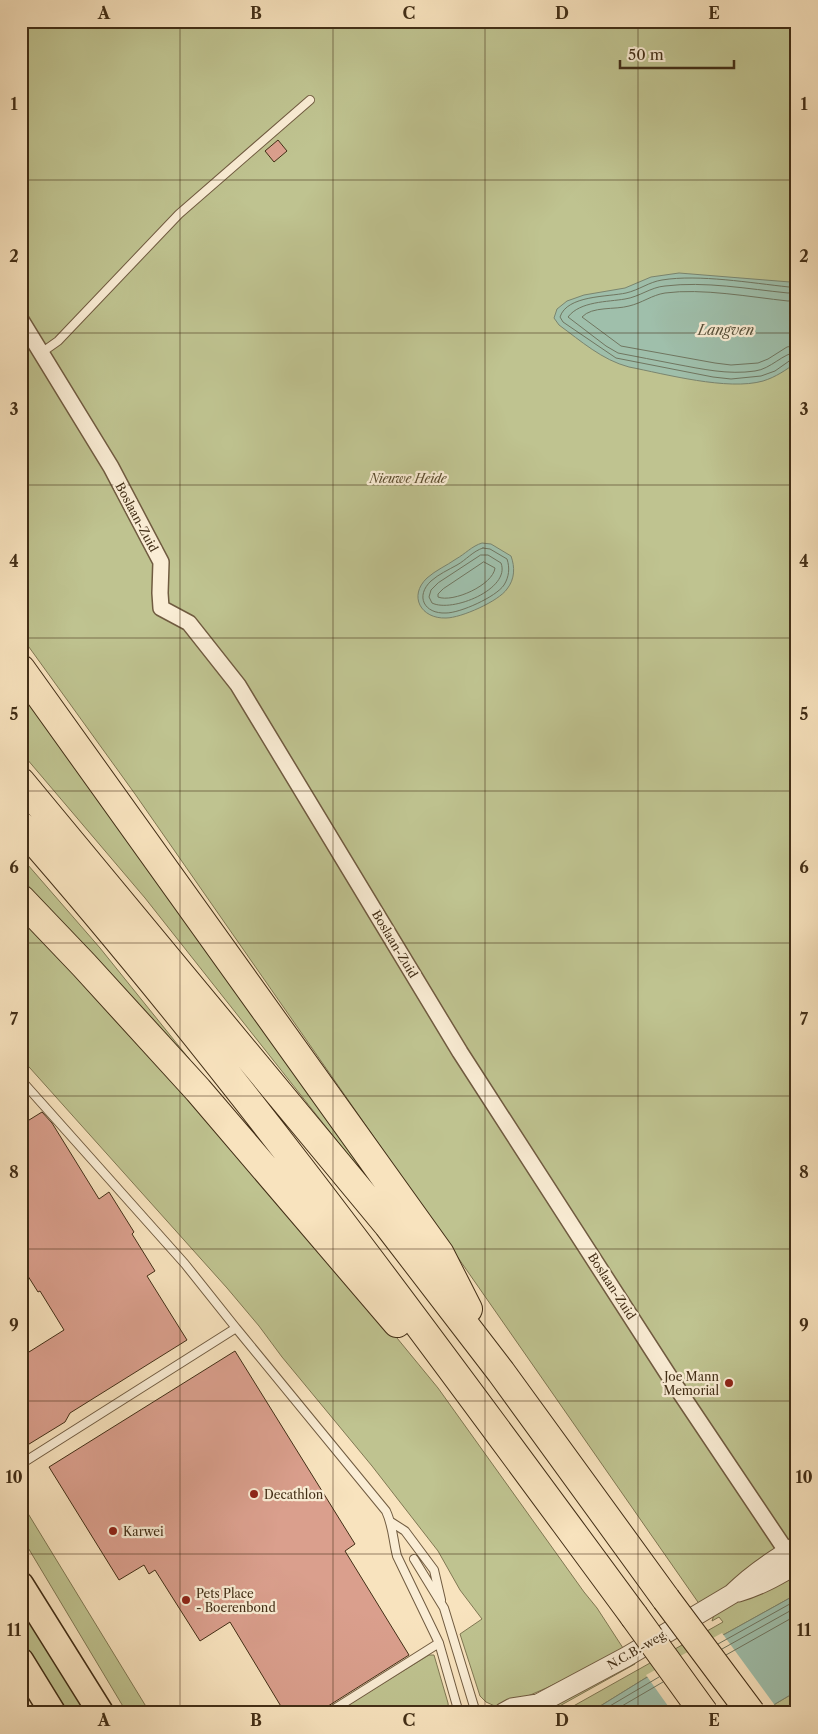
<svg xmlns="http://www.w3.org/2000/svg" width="818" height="1734" viewBox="0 0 818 1734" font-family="'Libre Caslon Text',serif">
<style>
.green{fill:#bfc390;stroke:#807853}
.water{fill:#9fbfab;stroke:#7a856f}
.pier{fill:#f8e3be}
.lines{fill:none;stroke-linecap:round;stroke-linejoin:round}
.shore{stroke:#707660;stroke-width:1}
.building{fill:#da9f8d;stroke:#422e16}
.service-casing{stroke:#705b40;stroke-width:10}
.minor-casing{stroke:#705b40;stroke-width:18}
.tertiary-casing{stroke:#705b40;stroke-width:21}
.primary-casing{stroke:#422e16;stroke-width:28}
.motorway-casing{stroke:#422e16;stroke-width:30}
.service{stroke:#faedd5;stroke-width:8}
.minor{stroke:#faedd5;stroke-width:15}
.tertiary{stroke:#faedd5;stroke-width:19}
.primary{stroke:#f8e3be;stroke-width:25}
.motorway{stroke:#f8e3be;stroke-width:28}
.motorway-bridge-casing{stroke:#422e16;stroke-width:30;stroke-linecap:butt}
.motorway-bridge{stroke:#f8e3be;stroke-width:28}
.grid{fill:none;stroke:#422e16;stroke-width:1;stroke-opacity:0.55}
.poi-dot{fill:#8f2418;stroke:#faedd5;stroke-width:2}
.labels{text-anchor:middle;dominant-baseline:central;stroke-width:4.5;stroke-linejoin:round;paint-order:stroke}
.park-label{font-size:12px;font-style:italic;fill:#5b4c2e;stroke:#faedd5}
.street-label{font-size:12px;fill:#422e16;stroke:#faedd5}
.poi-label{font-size:12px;fill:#422e16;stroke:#faedd5;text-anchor:start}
.water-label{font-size:14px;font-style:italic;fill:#59523b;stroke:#faedd5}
.neatline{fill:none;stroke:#422e16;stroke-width:2}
.grid-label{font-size:16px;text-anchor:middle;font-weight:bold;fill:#422e16}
</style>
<rect width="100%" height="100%" fill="#f8e3be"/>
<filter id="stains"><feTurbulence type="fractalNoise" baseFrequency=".004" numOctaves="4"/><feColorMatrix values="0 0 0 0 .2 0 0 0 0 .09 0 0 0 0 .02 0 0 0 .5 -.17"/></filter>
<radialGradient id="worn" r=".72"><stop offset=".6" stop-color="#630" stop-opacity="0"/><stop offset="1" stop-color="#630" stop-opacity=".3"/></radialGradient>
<!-- green -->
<path class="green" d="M21,21H797V1594L644,1679L589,1713H561L723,1622L719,1617L712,1621L714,1615L700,1605L135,794L21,636Z
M21,687L462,1299L145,898L21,752Z
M21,857L100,948L330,1234L21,889Z
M21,915L274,1188L438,1388L584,1592L597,1608L623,1648C582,1671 542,1693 497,1707L486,1702L480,1696L460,1634L482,1619L460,1590L438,1551L372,1466L282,1357L259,1326L227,1288L21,1058Z
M21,1502L150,1713H127L21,1536Z
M21,1600L94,1713H69L21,1640Z
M429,1655H434L448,1703L449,1713H335Z
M633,1660L635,1664L547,1713H540Z
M797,1691V1702L780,1713H760Z"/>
<!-- water -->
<path class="water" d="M679,273L790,282L797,281V362C786,370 776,377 763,381C728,391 665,374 629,367C602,360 581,341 559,325L554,318L557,309L567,301L584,295L625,288L651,277Z
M482,543L491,544L511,556C515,567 515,579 507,589C499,601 461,618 446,618C421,619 408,596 427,578C436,570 446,566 456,559C465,554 472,546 482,543Z
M797,1594V1691L760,1713H589L644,1679Z"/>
<!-- pier -->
<path class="pier" d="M722,1633L776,1707L765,1713H673L646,1675Z"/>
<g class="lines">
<!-- shore -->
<path class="shore" d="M797,286L789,287C751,283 699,274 662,280C649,282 639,290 626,293C608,297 567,295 560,317L563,322L616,358L713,377L731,379L761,376L775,371L792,359L797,358
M797,292L788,293C748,289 705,281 665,286C651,287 639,297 625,299C608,302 580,301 568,317L606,346L618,353C637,357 656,360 675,364C702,369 728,375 755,371C771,369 783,353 797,352
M797,300L788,301C750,297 702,288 665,293C652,295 642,303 629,306C615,310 592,306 582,317L621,346L715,363L731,365L758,363L768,359L787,347L797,345
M483,548L490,549L507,559C510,568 509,577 504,585C496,597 460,613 446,613C424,614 415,596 431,581C439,574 448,570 457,565C466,560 473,551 483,548Z
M481,555H488L501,563C511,589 452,613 432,603L429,597L431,590L438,583Z
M484,562L495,568C493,585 453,603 438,597V594L443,589Z
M718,1644L797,1600
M722,1649L797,1607
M726,1655L797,1615
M598,1713L659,1677
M610,1713L663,1682"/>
</g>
<!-- building -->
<path class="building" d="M278,140L287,151L274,162L265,151Z
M42,1112L52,1123L99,1199L109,1192L134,1232L132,1234L155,1271L147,1276L187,1340L70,1413L65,1422L21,1449V1357L64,1330L40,1291L38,1292L21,1265V1125Z
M235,1351L355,1544L345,1551L409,1655L325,1708L322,1713H285L230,1622L200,1641L155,1570L149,1574L144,1565L119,1580L49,1467Z"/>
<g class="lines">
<!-- service casing -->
<g class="service-casing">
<path id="service" d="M41,353L58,341L179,214L310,100
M21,1080L185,1264L236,1328
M21,1464L236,1328L386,1511C393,1526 393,1540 397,1556L439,1643
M391,1522L405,1531L434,1570L441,1600
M414,1559L444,1608L476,1713
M328,1713L439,1643L459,1713"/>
</g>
<!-- minor casing -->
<g class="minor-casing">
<path id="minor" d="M21,320L111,467L161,562L160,593L161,608L189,623L238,685L460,1052L669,1376L793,1561"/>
</g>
<!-- tertiary casing -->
<g class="tertiary-casing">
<path id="tertiary" d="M738,1592C760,1586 778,1575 797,1564
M503,1713L512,1708L538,1704
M527,1713L538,1704L626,1657L732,1594C752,1574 773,1560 797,1546"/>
</g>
<!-- primary casing -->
<g class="primary-casing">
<path id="primary" d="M21,1585L101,1713
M21,1661L53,1713"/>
</g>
<!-- motorway casing -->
<g class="motorway-casing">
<path id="motorway" d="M21,669L440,1254L468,1309
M21,782L388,1225L501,1372L666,1599
M21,826C241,1077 436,1348 634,1616
M21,899L84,965L198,1090L397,1323"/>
</g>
<!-- service -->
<use href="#service" class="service"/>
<!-- minor -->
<use href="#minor" class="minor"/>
<!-- tertiary -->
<use href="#tertiary" class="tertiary"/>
<!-- primary -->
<use href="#primary" class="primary"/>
<!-- motorway -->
<use href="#motorway" class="motorway"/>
<!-- motorway-bridge casing -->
<g class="motorway-bridge-casing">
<path id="motorway-bridge" d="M666,1599L751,1713
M634,1616L704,1713"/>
</g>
<!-- motorway-bridge -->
<use href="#motorway-bridge" class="motorway-bridge"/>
</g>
<!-- grid -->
<path class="grid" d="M180,21V1713M333,21V1713M485,21V1713M638,21V1713M21,180H797M21,333H797M21,485H797M21,638H797M21,791H797M21,943H797M21,1096H797M21,1249H797M21,1401H797M21,1554H797"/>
<!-- markers -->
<g class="poi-dot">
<circle cx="729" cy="1383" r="5"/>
<circle cx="254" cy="1494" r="5"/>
<circle cx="113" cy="1531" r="5"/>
<circle cx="186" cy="1600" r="5"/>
</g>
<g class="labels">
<!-- park labels -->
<g class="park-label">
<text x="408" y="478">Nieuwe Heide</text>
</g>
<!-- street labels -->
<g class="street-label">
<text transform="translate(137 517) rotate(62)">Boslaan-Zuid</text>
<text transform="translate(395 944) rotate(59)">Boslaan-Zuid</text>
<text transform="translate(612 1286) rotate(57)">Boslaan-Zuid</text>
<text transform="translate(636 1650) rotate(-30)">N.C.B.-weg</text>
</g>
<!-- poi labels -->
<g class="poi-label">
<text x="719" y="1376" text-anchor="end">Joe Mann<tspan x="719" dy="14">Memorial</tspan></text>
<text x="264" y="1494">Decathlon</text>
<text x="123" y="1531">Karwei</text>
<text x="196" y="1593">Pets Place<tspan x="196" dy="14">- Boerenbond</tspan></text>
</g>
<!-- water labels -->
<g class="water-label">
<text x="726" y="330">Langven</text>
</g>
</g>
<!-- margin -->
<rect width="818" height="1734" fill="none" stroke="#f8e3be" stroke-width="55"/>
<!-- scale -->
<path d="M620 60v8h114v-8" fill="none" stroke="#422e16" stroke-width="2.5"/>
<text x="628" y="60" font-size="15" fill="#422e16" stroke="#faedd5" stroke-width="4" paint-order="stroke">50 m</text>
<rect x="28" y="28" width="762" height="1678" class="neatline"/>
<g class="grid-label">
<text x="104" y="19">A</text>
<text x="256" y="19">B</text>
<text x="409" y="19">C</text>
<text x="562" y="19">D</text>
<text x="714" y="19">E</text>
<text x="14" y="110">1</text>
<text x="804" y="110">1</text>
<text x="14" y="262">2</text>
<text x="804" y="262">2</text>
<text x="14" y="415">3</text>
<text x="804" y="415">3</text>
<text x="14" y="567">4</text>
<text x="804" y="567">4</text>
<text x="14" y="720">5</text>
<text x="804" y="720">5</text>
<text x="14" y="873">6</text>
<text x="804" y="873">6</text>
<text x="14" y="1025">7</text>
<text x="804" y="1025">7</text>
<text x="14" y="1178">8</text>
<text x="804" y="1178">8</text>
<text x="14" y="1331">9</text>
<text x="804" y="1331">9</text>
<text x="14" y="1483">10</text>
<text x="804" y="1483">10</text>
<text x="14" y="1636">11</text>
<text x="804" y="1636">11</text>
<text x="104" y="1726">A</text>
<text x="256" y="1726">B</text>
<text x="409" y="1726">C</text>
<text x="562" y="1726">D</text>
<text x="714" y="1726">E</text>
</g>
<rect width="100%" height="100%" filter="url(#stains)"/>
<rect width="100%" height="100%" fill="url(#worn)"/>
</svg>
